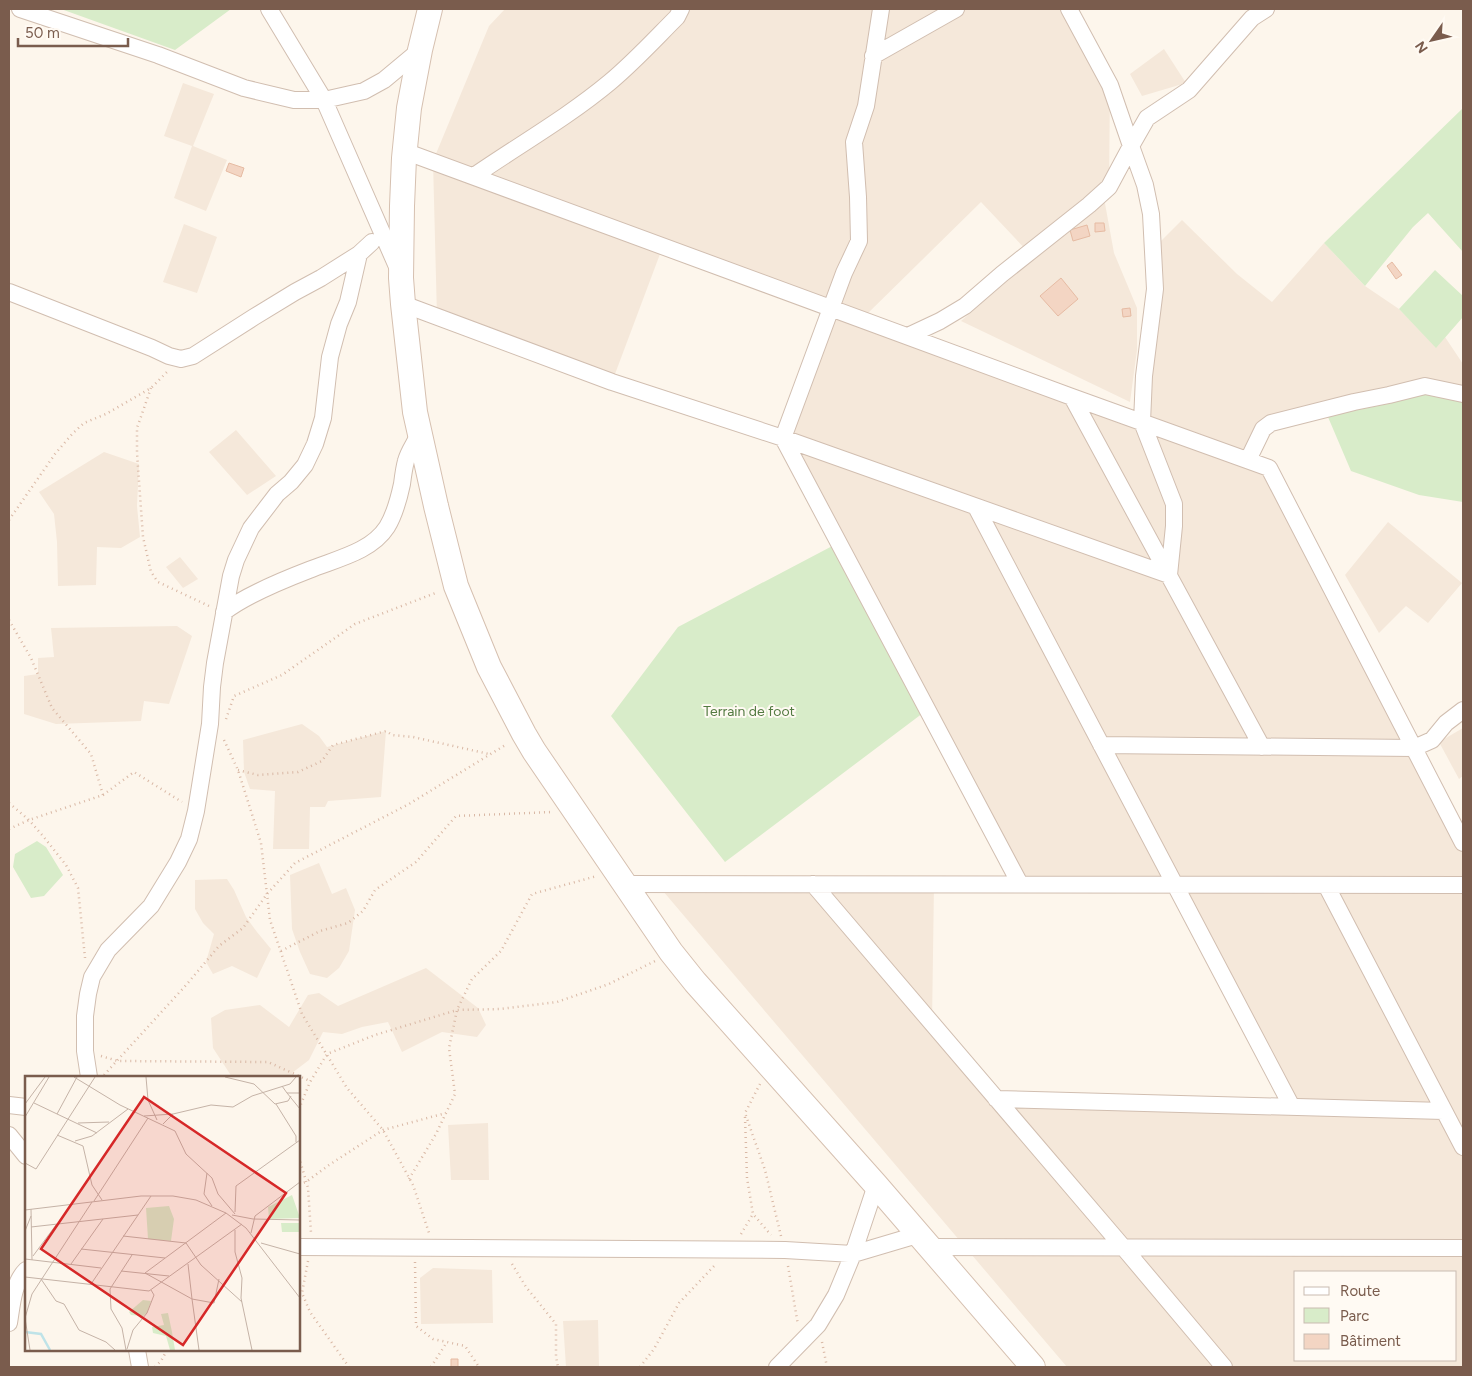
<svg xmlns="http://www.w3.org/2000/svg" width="1472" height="1376" viewBox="0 0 1472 1376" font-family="Figtree,sans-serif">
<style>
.residential{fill:#f5e8da;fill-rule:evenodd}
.green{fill:#d8ecc9}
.building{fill:#f3d5c3;stroke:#e6bba3}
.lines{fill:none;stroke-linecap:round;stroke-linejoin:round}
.street-casing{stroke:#d1beb0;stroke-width:18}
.secondary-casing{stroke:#d6c0b0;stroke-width:26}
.path{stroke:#d9b8a5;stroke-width:2.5;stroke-dasharray:1 4;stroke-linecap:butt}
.street{stroke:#fff;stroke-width:16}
.secondary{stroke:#fff;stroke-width:24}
.labels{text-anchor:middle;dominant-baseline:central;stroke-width:4;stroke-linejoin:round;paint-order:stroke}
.park-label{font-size:14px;fill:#537a41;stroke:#fffaf3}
.inset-river{fill:none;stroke:#bfe3e8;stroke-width:2.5}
.inset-road{fill:none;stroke:#c5b3a7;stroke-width:1}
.view{fill:#d62828;fill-opacity:0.15;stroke:#d62828;stroke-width:2.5}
.inset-edge{fill:none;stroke:#7a5c4d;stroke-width:2.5}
</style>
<rect width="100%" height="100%" fill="#fdf6ec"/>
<!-- residential -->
<path class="residential" d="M505,9H1069L1110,85L1109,187L1029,253L981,202L862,319L1142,422L1153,249L1182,220L1237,274L1272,302L1324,243L1365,286L1399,309L1436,347L1445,337L1463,364V394L1271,423L1248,460L1269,468L1463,843V1367H1067L657,884H934L932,1024L996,1099L1292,1107L1175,885L1020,884L783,438L831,308L663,246L612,382L437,317L433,161L489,26ZM1296,1272H1456V1360H1296Z
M1164,49L1186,83L1142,96L1130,74Z
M183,83L214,94L193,146L227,160L206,211L174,198L192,146L164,136Z
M1104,198L1114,253L1137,308V350L1130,402L961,321Z
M184,224L217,237L197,293L163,282Z
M236,430L276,476L247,495L209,452Z
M104,452L139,464L137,506L140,537L121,548L97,547L96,585L58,586L57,542L54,514L39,492Z
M1388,522L1462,583L1428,623L1406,606L1379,633L1345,575Z
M180,557L198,579L183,588L166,567Z
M177,626L192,636L169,704L144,701L141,721L56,724L24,714V676L38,674V658L54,657L51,628Z
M302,724L319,736L327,747L386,731L381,797L328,801L325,807H310L309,849H273L275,791L250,789L244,772L243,740Z
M1463,728V776L1459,779L1439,742Z
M319,863L332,894L346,888L355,910L349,951L339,968L327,978L310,974L300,952L292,929L290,875Z
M227,879L234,890L246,917L257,932L271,949L257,978L232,966L213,974L206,962L214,934L203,923L195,909V880Z
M426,968L478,1008L486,1025L477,1037L442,1032L402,1052L388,1022L362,1027L342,1034L323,1032L309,1060L292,1073L293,1077H232L213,1048L211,1018L225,1010L260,1005L289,1027L308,995L319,993L338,1006Z
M488,1123L489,1180H451L448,1125Z
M433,1268L492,1270L493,1323L421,1324L420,1278Z
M598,1320L599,1367H566L563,1321Z"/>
<!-- green -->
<path class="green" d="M61,9H231L175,50Z
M1463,108V252L1428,213L1413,227L1365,286L1324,243Z
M1435,270L1463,296V317L1436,348L1399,309Z
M1425,386L1463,399V502L1419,495L1351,471L1325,410Z
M838,543L927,710L725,862L611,716L678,627Z
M37,841L46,847L63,875L44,896L31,898L13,867L15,854Z"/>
<!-- building -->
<path class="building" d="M229,163L244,168L241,177L226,171Z
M1095,223H1104L1105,231L1095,232Z
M1087,225L1090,236L1073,241L1070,230Z
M1392,262L1402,275L1396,279L1387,266Z
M1061,278L1078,299L1058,316L1040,296Z
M1130,308L1131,316L1123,317L1122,309Z
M451,1359H458V1367H451Z"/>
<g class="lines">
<!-- street casing -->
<g class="street-casing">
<path id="street" d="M20,9L158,55L244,88L294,100H324L364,91L384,80L420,50
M269,9L324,100L398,269
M881,9L866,106L854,142L858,197L859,241L844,273L783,438L1020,884
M1069,9L1110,85L1131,146L1147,118L1189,90L1252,18L1266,9
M873,56L956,9
M404,151L1072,397L1269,468L1463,843
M474,176C519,145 568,117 610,82C634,62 655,39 677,17L681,9
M9,292L152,348L169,356L181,359L193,356L254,317L295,292L321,278L359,254
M403,304L612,382L783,438L1169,575L1174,526V504L1142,422L1144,376L1155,289L1151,214L1145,185L1131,146L1109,187L1089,205L1002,274L965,306L940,321L908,336
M1072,397L1262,747
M1248,460L1263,429L1271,423L1354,402L1389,395L1425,386L1463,394
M976,507L1292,1107
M224,612C246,595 283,580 309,570C336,559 371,552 387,527C395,514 399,498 402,484C403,476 404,468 406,461C408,452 415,443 419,434
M1101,745L1414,748L1432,740L1446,723L1463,710
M624,884L1463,885
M813,884L1123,1247L1224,1367
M1326,885L1463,1147
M89,1077L85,1051V1016L88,994L92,977L108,950L151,906L178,862L189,839L196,811L210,724L212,687L215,663L231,576L236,560L251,528L277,494L291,482L305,465L315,444L323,418L330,357L339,324L348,302L359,254L372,242
M996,1099L1444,1111
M9,1105L26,1107
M9,1135L26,1156
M299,1247L785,1250L853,1254L917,1235
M928,1247L1463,1248
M9,1323C12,1305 13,1283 26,1270
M137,1350L140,1367
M777,1367L818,1325L836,1295L853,1254L876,1185"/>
</g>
<!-- secondary casing -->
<g class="secondary-casing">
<path id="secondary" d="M430,9L420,50L409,108L404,158L402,206L401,278L403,304L415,412L436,506L456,586L489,667L524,734L534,751L671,952L695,982L876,1185L1033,1367"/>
</g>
<!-- path -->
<path class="path" d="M151,388L137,428V453L143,537L151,572L158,582L209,606
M9,520L55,454L73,433L84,423L106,414L151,388L169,370
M9,620L31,658L52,708L91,754L103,795
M226,719L234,696L282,675L355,624L438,592
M224,740L238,770L261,843L270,920L302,1014L347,1088L383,1130L413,1185L429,1233
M238,770L258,775L298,772L322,761L333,745L386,731L392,735L413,737L489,754
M9,803L29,820L43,836L66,865L78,888L85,958
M9,829L29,820L103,795L134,772L182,802
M281,951L320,931L348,923L363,911L375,890L416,862L456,816L552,812
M101,1056L118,1061L268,1062L310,1081
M104,1075L187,984L219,946L243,928L267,894L295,863L409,804L507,744
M760,1084L745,1113L765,1170L781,1236
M299,1109L310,1082L327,1054L375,1035L457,1010L500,1009L557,1002L609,984L655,961
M745,1117L747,1178L753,1214L771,1235
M299,1157L308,1188L311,1233
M409,1179L436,1134L455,1094L449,1048L457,1010L472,979L501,951L532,894L597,876
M299,1184L306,1182L329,1165L383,1130L446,1113
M741,1234L753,1214
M308,1261L302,1293L310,1312L349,1367
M415,1262L416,1326L433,1339L465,1346L479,1367
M512,1264L526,1287L556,1324V1357L558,1367
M788,1266L798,1325
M822,1342L827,1367
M155,1367L161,1361L167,1350
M431,1367L447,1342
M640,1367L654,1349L679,1303L715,1265"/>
<!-- street -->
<use href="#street" class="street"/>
<!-- secondary -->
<use href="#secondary" class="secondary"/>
</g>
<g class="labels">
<!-- park labels -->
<g class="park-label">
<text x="749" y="711">Terrain de foot</text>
</g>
</g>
<!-- overview -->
<g transform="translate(25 1076)">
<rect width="275" height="275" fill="#fdf6ec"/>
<path d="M267,119L275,142L244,143L243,131ZM144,130L149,143L146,165L123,163L121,132ZM256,147H275V156H257ZM118,224L126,225L122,237L118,240L106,239L104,236ZM143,237L147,256L150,274H145L141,260L128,257L127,251L139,249L136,238Z" fill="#d8ecc9"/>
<path class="inset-river" d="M0,256L16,258L25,274"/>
<path class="inset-road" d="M49,1L95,29L150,55L161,78L187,102L193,118L210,138M121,1L123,24L132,44M200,1L229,8L250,28L263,25L266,20M257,10L262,17H275M262,17L275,33M9,27L72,57M0,28L20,1M251,28L271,60V66M32,38L52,1M119,40L148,38M0,41L24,1M53,47L84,46M138,48L148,38L186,29L208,31L227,20L265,8L271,1M32,59L58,70L67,109L77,124M50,65L67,60L103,33M0,87L11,93L70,1M182,97L179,118L187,130M69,125L123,42M6,133L7,184M0,134L116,120H148L171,124L201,137L221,152L275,222M210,136L211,110L275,64M207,139L228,143L275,144M6,151L113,139M210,154V176L217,202L216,222L227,274M0,155L6,140M226,157L230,140L275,106M98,160L161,167L176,189L217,226M236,167L275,178M56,173L140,182M8,180L31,149M0,183L76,192M46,188L78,143M163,188L167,223L120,197L201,137M96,195L144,200M0,201L124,215L217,148M16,203L31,225L39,228L54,254L81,266L90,274M66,208L126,120M102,273L108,254L122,237L129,219L126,214M5,274L0,242L7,218L67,126M101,274L97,252L86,233L85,213L107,179M174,274L167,223L189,227L194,203"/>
<path class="view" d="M119,21L261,117L158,269L16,173Z"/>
<rect width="275" height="275" class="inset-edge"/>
</g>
<!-- border -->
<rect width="1472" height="1376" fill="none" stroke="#7a5c4d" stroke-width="20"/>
<!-- legend -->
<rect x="1294" y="1271" width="162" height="90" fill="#fffaf3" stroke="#cabbb1"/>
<rect x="1304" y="1287" width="25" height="8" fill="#ffffff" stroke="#cabbb1"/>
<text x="1340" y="1296" font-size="15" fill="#7a5c4d">Route</text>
<rect x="1304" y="1308" width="25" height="15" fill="#d8ecc9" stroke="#cabbb1"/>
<text x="1340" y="1321" font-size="15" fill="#7a5c4d">Parc</text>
<rect x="1304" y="1334" width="25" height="15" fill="#f3d5c3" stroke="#cabbb1"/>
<text x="1340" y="1346" font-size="15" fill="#7a5c4d">Bâtiment</text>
<!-- north arrow -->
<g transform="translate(1432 40) rotate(236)" stroke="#fffaf3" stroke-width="4" paint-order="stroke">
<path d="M0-4L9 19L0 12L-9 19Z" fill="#7a5c4d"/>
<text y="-8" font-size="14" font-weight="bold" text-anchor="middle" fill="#7a5c4d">N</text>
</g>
<!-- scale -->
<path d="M18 38v8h110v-8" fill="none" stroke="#7a5c4d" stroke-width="2.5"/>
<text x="25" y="38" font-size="15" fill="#7a5c4d" stroke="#fffaf3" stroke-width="4" paint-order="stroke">50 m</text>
</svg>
